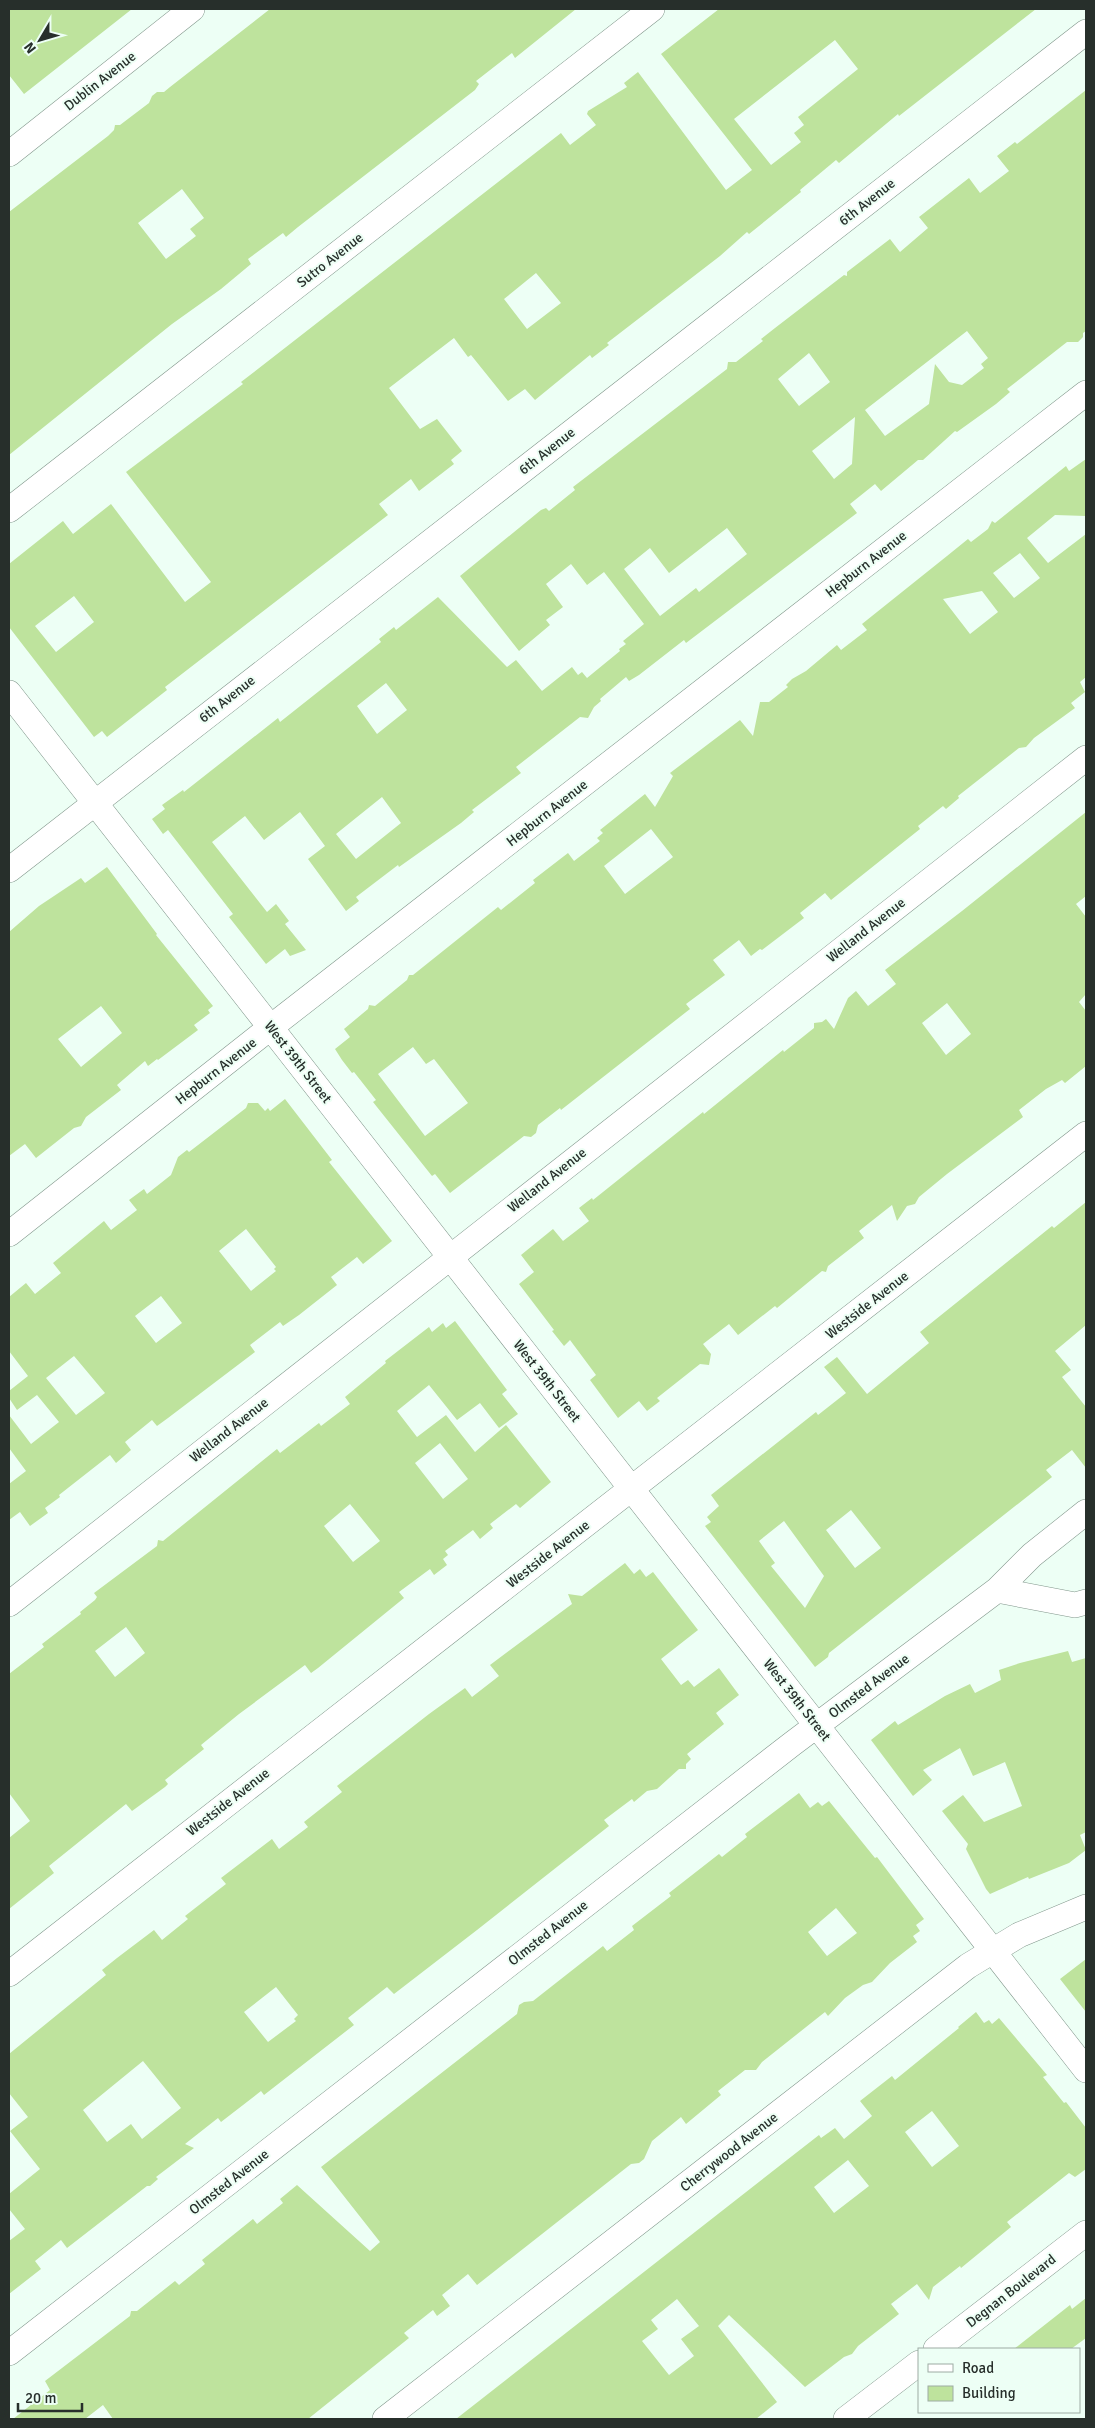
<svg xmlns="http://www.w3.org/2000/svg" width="1095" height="2428" viewBox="0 0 1095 2428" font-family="Signika,sans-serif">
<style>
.building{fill:#bee39d;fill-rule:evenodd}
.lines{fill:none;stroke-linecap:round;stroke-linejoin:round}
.minor-casing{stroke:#81968b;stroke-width:26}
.minor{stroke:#fff;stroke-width:25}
.labels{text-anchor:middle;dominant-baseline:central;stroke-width:4;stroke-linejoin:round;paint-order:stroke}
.street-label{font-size:14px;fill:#272f2b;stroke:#edfff5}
</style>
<rect width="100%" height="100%" fill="#edfff5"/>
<!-- building -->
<path class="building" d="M9,9H132L24,94L9,75Z
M270,9H576L515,58L512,53L476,81L479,84L475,90L298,227L286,237L283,233L248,259L251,264L221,289L172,324L9,455V212L108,136L114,130L115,125H120L149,103L152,96L157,92H164L170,87ZM182,189L204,218L190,229L196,236L166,259L138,223Z
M719,9H1036L899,116L898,114L839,163L836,160L800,190L801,192L749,234L747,232L720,256L607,343L609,345L592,358L590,355L535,400L525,389L508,401L471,355L468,357L454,338L389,388L420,429L437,419L462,451L451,460L454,464L419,491L411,479L379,504L388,515L165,687L167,690L107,737L102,731L94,737L9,627V564L63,521L73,534L111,504L185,602L211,582L126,472L243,384L241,382L281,351L561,133L570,145L596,125L587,114L588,111L627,87L624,83L638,72L726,190L752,170L661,54ZM835,40L858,69L798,117L804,125L794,133L801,142L771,165L734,119ZM536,273L561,303L527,329L504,299ZM74,596L94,622L56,652L35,626Z
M1086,90V331L1083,333V337L1078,342H1067L1007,389L1010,392L996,404L957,432L955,431L923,460H918L881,491L875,484L850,504L857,513L686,643L684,640L639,675L629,681L626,677L600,699L601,701L594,707L588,718L580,717L516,767L521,773L472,810L474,812L461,823L399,867L398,865L356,897L359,901L346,911L308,859L325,846L300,812L264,840L245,816L212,842L267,912L276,904L289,921L285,924L306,950L290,956L285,949L266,964L229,917L233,914L168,830L163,834L152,819L165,809L162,805L183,790L184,792L278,718L280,722L381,642L379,639L394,627L396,630L438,597L507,667L516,660L542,691L572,667L578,675L582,672L587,678L620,651L619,649L626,644L623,641L644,624L604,572L587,585L571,564L546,584L563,607L546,620L550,625L519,651L460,576L541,510L546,508L549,511L575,490L573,487L727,369L728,362H736L763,341L761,339L775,328L844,275L847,276V272L890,239L900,252L928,228L919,217L969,178L980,193L1009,171L997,156L1015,142L1017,144ZM967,331L988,358L981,364L984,368L962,385L949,382L935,364L929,404L885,436L865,410ZM809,353L830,382L799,406L778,379ZM855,417L852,464L834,479L812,451ZM727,528L747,554L699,592L696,588L660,616L624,569L650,548L669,573ZM386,683L407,710L377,734L357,706ZM382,797L401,823L356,859L336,834Z
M1086,459V516L1055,515L1027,538L1048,563L1086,534V677L1080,682L1085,692L1071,703L1075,708L1034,738L1026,747L1019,748L958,796L959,798L946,809L943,806L918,826L920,829L831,900L825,893L800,913L804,918L762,950L760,949L751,956L739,940L713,960L725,975L686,1004L690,1009L561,1110L560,1108L538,1125L536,1133L531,1137L524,1136L450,1193L435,1174L432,1176L373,1102L376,1100L354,1072L352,1073L342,1060L335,1049L350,1037L344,1029L368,1009L369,1005L375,1006L407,980L409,975H413L498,907L501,910L535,883L533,880L568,853L574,861L600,841L597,838L603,833L600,830L645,794L655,807L673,776L670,773L740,720L753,736L760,702H769L788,687L786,685L792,679L806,671L837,645L841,650L867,630L862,624L947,556L968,539L971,542L988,529L992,521L995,523L1066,466L1069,471ZM1020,553L1040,578L1014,598L993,573ZM982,591L998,612L970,634L943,599ZM651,829L673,857L625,894L604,866ZM413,1047L426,1064L434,1059L468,1103L425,1136L378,1074Z
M1086,812V896L1076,904L1086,917V994L1079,1002L1086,1011V1066L1065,1083L1062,1080L1046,1089L1019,1110L1023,1117L947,1174L919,1197L915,1204L907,1206L897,1221L892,1205L859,1231L864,1238L828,1266L826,1272L822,1271L777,1308L775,1306L738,1335L729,1324L703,1344L711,1354L709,1365L700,1364L657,1398L660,1401L647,1411L639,1401L618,1418L590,1380L596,1375L570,1340L564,1346L552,1331L554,1330L519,1284L534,1272L521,1255L553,1229L563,1241L589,1221L579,1208L592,1198L593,1200L703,1112L704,1114L783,1050L784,1052L814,1028V1023L822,1022L826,1019L834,1029L848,998L856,991L868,1006L896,984L885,970L962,911ZM947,1003L971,1034L946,1055L922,1023Z
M107,867L157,934L156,935L213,1006L208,1010L210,1013L194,1025L198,1030L158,1060L157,1059L148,1066L145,1061L117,1085L121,1090L86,1117L81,1126L74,1128L36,1158L25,1144L9,1156V932L39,906L81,878L85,883ZM101,1006L122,1033L81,1067L58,1039Z
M285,1099L332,1160L329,1162L392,1241L363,1264L357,1257L331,1277L337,1285L299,1315L283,1326L280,1322L250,1345L255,1352L168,1418L157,1426L152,1420L125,1442L131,1450L116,1463L110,1455L59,1495L60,1497L45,1508L48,1513L30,1526L20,1512L9,1520V1484L26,1471L9,1448V1415L31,1444L59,1422L37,1395L17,1410L9,1398V1391L28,1376L9,1351V1297L26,1283L35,1294L61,1273L53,1263L104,1221L111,1230L137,1210L129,1200L144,1189L147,1194L171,1175L178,1157L187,1150L189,1152L246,1108L248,1103H258L265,1111L268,1108L270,1111ZM246,1229L276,1267L274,1269L276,1271L251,1291L219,1251ZM161,1296L182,1323L156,1343L135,1316ZM74,1356L105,1393L76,1415L46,1378Z
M1086,1202V1325L1055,1351L1071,1370L1062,1377L1086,1407V1468L1072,1450L1046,1470L1052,1477L829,1653L828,1657L815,1667L705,1526L711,1522L707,1517L719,1506L711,1495L816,1412L818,1415L846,1393L824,1367L837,1357L867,1394L929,1343L920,1332L1052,1226L1054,1228ZM851,1510L881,1548L855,1568L826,1530ZM784,1521L824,1576L805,1608L771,1566L775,1563L759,1541Z
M455,1321L507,1390L502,1394L518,1414L499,1428L480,1403L457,1420L429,1385L397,1411L417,1437L446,1415L475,1452L506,1425L551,1482L520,1508L516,1504L490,1524L493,1528L480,1539L473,1530L445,1551L448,1555L443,1559L447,1565L434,1575L430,1569L399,1592L404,1598L318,1668L311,1673L305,1665L239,1714L201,1745L204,1749L165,1780L168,1784L165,1787L132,1811L126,1804L49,1866L54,1873L9,1909V1838L30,1821L9,1793V1674L44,1647L42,1644L81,1614L80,1612L95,1600L97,1597L94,1593L157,1546L158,1540L163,1541L277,1449L280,1453L319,1423L321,1426L350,1404L345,1397L386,1363L385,1361L429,1327L432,1332L443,1323L446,1328ZM440,1443L468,1479L443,1499L415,1463ZM350,1504L380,1541L353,1562L324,1526ZM126,1627L145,1653L115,1677L95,1651Z
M625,1563L634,1574L640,1569L646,1577L653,1572L698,1630L661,1659L681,1685L688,1680L694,1687L719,1668L739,1695L716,1713L724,1724L687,1754L691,1759L686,1764V1769H679L657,1789L647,1791L634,1802L632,1799L604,1820L609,1826L477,1930L394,1994L387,1987L348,2018L354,2025L264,2095L261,2091L221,2122L218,2118L185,2144L194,2148L156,2177L158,2179L150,2186H147L67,2248L61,2240L35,2261L41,2269L9,2294V2241L25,2229L9,2209V2194L40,2169L10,2131L28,2117L9,2093V2054L106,1975L102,1970L117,1958L154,1930L162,1940L188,1919L185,1916L226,1884L221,1878L272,1839L279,1849L308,1827L304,1822L342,1792L337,1786L429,1714L465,1688L472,1697L499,1676L490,1665L572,1604L568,1594L582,1596ZM276,1987L298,2015L294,2019L296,2021L268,2042L244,2012ZM143,2061L181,2108L142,2139L131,2124L107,2142L83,2110Z
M1068,1651L1072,1662L1086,1658V1832L1080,1835L1086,1850L1069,1863L1029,1879L1028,1877L990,1894L986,1889L966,1849L968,1844L942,1811L963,1795L984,1822L1022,1806L1005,1762L973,1776L960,1748L923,1770L932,1780L913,1796L871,1740L895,1721L898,1725L945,1696L970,1684L975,1693L1001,1680L999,1670L1020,1663Z
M799,1793L810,1808L818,1802L822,1806L829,1801L875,1858L877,1857L924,1919L916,1925L920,1931L913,1936L917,1942L890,1963L872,1982L863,1985L845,1998L828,2016L825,2012L762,2062L756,2070H745L718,2091L721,2095L686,2124L681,2117L652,2141L644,2159L639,2163L631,2164L477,2285L468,2274L442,2295L450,2306L437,2316L433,2310L404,2333L409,2338L308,2419H113L103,2405L85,2419H13L50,2390L45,2381L130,2316L131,2311H137L175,2281L179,2285L205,2264L202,2260L253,2219L257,2224L283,2203L280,2199L297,2185L370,2251L380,2242L321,2167L517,2014L519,2005L524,2002L533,2001L603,1946L607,1951L634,1930L632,1926L671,1896L669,1893L719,1854L722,1857L747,1837L745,1834ZM836,1908L857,1933L827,1956L808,1932Z
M1086,1959V2012L1060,1979Z
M976,2012L984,2023L989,2020L992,2024L999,2018L1047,2075L1043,2077L1064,2103L1066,2102L1086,2128V2169L1075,2177L1069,2173L1007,2222L1011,2227L961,2268L960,2266L933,2287L929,2300L917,2284L891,2304L899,2314L858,2346L852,2354L844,2357L805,2387L729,2315L718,2326L777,2402L756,2419H456L819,2135L821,2138L835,2128L844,2139L872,2116L860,2101L892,2076L895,2080L959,2028L958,2027ZM932,2111L959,2146L932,2167L905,2132ZM848,2160L869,2186L834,2213L814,2187ZM677,2299L699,2326L681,2339L694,2356L669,2375L642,2341L658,2329L651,2320Z
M1086,2298V2338L1071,2349H1014L1070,2305L1072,2309Z"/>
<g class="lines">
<!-- minor casing -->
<g class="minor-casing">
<path id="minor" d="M9,154L192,9
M9,510L652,9
M9,693L1086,2070
M9,870L1086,32
M9,1234L271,1027L1086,393
M997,1590L1075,1605L1086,1602
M9,1604L1086,758
M9,1974L1086,1134
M936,2349L1086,2233
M9,2353L792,1744L997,1590L1032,1555L1086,1512
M385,2419L968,1966L1019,1935L1086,1907
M846,2419L919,2363"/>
</g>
<!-- minor -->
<use href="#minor" class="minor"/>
</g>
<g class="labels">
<!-- street labels -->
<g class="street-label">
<text transform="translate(100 81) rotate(-38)">Dublin Avenue</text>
<text transform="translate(867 202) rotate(-38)">6th Avenue</text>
<text transform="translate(330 260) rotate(-38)">Sutro Avenue</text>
<text transform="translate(547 451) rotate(-38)">6th Avenue</text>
<text transform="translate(866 564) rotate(-38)">Hepburn Avenue</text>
<text transform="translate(227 699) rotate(-38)">6th Avenue</text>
<text transform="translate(547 813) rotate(-38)">Hepburn Avenue</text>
<text transform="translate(866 930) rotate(-38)">Welland Avenue</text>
<text transform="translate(298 1062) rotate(52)">West 39th Street</text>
<text transform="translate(216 1071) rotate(-38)">Hepburn Avenue</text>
<text transform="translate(547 1180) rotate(-38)">Welland Avenue</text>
<text transform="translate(867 1305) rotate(-38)">Westside Avenue</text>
<text transform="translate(547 1381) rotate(52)">West 39th Street</text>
<text transform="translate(229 1430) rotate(-38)">Welland Avenue</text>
<text transform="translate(548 1554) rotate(-38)">Westside Avenue</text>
<text transform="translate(869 1686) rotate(-37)">Olmsted Avenue</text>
<text transform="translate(797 1700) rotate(52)">West 39th Street</text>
<text transform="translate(228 1802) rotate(-38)">Westside Avenue</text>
<text transform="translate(548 1933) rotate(-38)">Olmsted Avenue</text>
<text transform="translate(729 2152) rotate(-38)">Cherrywood Avenue</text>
<text transform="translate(229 2182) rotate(-38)">Olmsted Avenue</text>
<text transform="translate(1011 2291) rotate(-38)">Degnan Boulevard</text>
</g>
</g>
<!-- border -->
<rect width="1095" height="2428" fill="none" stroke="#272f2b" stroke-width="20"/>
<!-- legend -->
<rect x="918" y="2348" width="162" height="65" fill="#edfff5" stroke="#9eaca4"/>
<rect x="928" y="2364" width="25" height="8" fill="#ffffff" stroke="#9eaca4"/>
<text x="962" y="2373" font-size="15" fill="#272f2b">Road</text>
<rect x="928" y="2386" width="25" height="15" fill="#bee39d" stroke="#9eaca4"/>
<text x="962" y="2398" font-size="15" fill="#272f2b">Building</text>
<!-- north arrow -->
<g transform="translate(40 40) rotate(232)" stroke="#edfff5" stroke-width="4" paint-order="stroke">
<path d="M0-4L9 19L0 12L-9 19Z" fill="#272f2b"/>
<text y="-8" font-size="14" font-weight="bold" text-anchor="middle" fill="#272f2b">N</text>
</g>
<!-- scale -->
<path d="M18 2403v8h64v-8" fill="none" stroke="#272f2b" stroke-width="2.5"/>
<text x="25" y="2403" font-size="15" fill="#272f2b" stroke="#edfff5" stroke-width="4" paint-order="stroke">20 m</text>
</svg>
